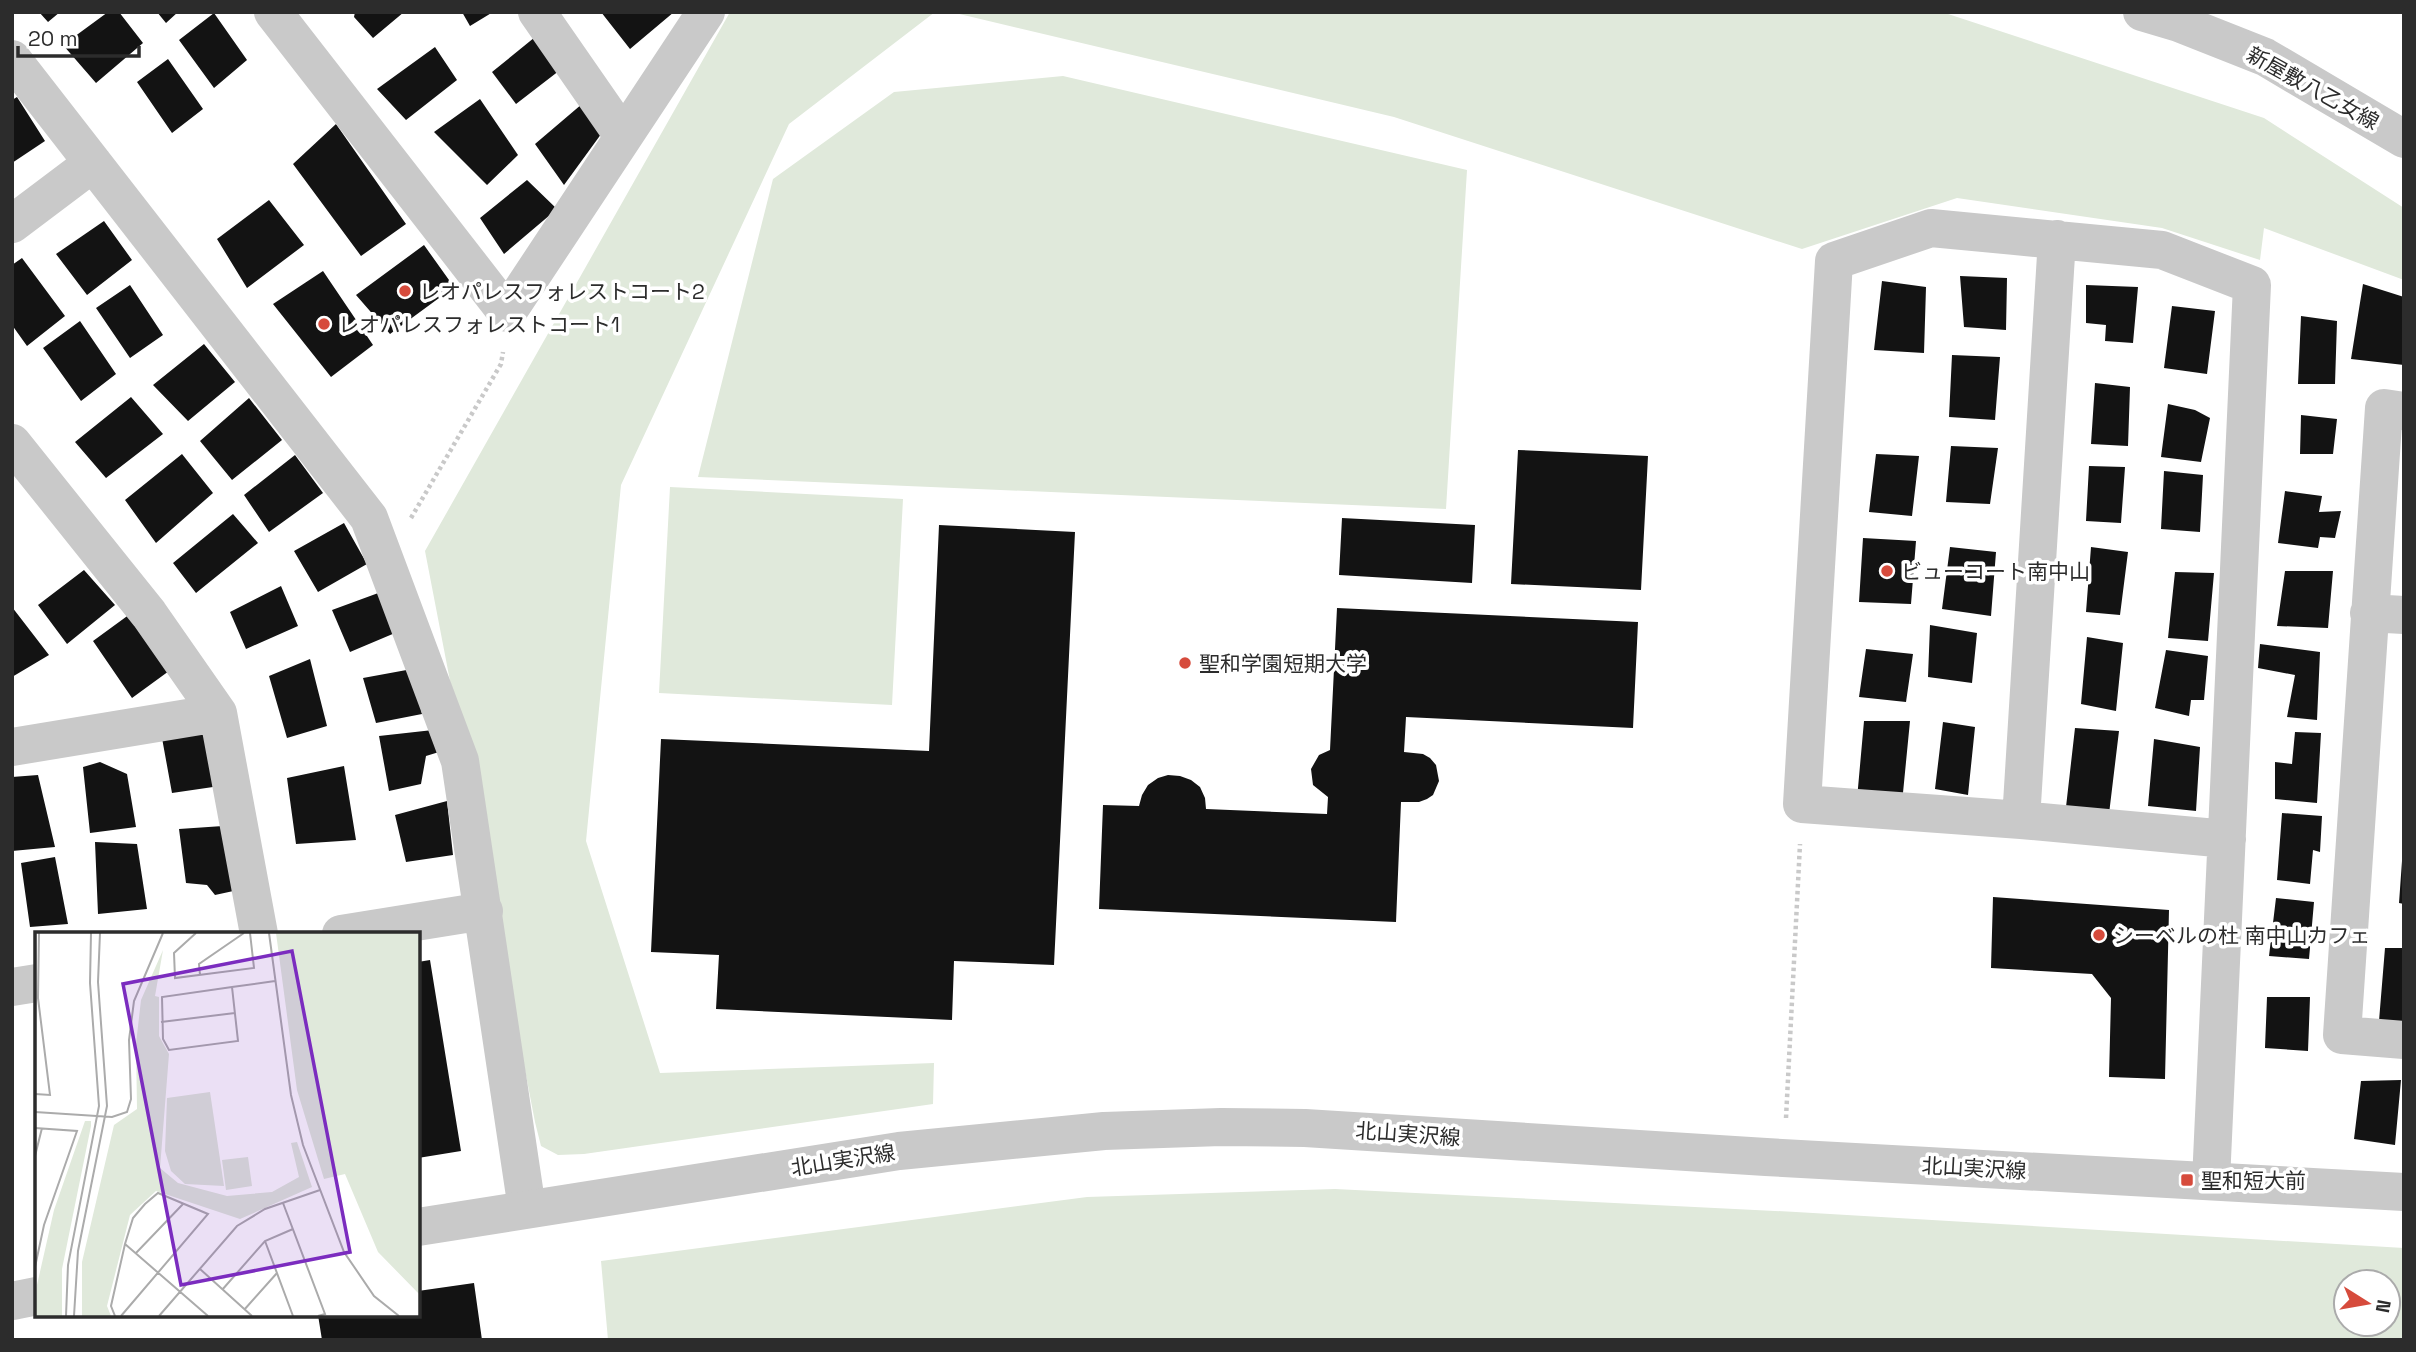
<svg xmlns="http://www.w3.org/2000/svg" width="2416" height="1352" viewBox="0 0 2416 1352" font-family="'Space Grotesk','Noto Sans JP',sans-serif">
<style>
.green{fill:#e0e9db;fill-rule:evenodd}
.building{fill:#131313}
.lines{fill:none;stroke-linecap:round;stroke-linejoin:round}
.path{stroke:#c9c9c9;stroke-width:4.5;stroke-dasharray:3.5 3.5;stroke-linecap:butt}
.minor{stroke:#c9c9c9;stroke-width:38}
.tertiary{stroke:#c9c9c9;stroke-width:38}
.poi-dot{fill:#d64b3c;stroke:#fff;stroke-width:2.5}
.labels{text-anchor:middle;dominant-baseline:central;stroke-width:7;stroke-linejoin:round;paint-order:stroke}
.street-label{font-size:21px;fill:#2c2c2c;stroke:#fff}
.poi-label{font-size:21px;fill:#2c2c2c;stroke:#fff;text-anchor:start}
.inset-road{fill:none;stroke:#ababab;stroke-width:2}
.view{fill:#7b2cbf;fill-opacity:0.15;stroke:#7b2cbf;stroke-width:3.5}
.inset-edge{fill:none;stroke:#2c2c2c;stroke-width:3.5}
</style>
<rect width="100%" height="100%" fill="#fff"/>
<!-- green -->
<path class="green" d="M730,12H935L789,124L621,485L586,841L660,1073L934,1063L933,1104L584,1154L558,1155L541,1146L535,1122L425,551Z
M951,12H1942L2264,118L2404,208V280L2264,228L2260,260L2162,228L1957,198L1802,249L1394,117Z
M1063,76L1467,170L1446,509L698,477L773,179L894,92Z
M670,487L903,499L892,705L659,693Z
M1335,1189L1796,1212L2404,1248V1340H608L601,1261L1087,1197ZM2346,1282H2388V1324H2346Z"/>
<!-- building -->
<path class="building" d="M39,12H60L48,22Z
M108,12H119L143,43L96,83L63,45Z
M157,12H178L166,23Z
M355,12H404L373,38L354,17Z
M462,12H493L470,26Z
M601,12H674L630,49Z
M214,13L247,60L214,88L179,40Z
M540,33L564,67L516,104L492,72Z
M435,47L457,80L406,120L377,89Z
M168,59L203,109L172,133L137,82Z
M17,97L45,141L12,163V100Z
M480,99L518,155L487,185L434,132Z
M582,104L607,126L564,185L535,144Z
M336,124L406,224L361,256L293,164Z
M527,180L557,209L504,254L480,218Z
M269,200L304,245L247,288L217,239Z
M104,221L132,260L87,295L56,254Z
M424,245L454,287L390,334L356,295Z
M22,258L65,316L27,346L12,325V265Z
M323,271L373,345L331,377L273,304Z
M1960,276L2007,278L2006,330L1964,327Z
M1882,281L1926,287L1924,353L1874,350Z
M2363,284L2404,297V365L2351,359Z
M130,285L163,335L130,358L96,308Z
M2086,285L2138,287L2133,343L2105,341L2106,325L2086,323Z
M2172,306L2215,311L2207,374L2164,368Z
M2301,316L2337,321L2335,384H2298Z
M80,321L116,374L81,401L43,348Z
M204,344L235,382L188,421L153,385Z
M1952,355L2000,357L1995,420L1949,417Z
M2095,383L2130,387L2128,446L2091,444Z
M131,397L163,434L106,478L75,442Z
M249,398L282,440L232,480L200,441Z
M2168,404L2195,410L2210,418L2201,462L2161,457Z
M2301,415L2337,419L2333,454H2300Z
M1951,446L1998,448L1990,504L1946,502Z
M1518,450L1648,456L1641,590L1511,584Z
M182,454L213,493L156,543L125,500Z
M1876,454L1919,456L1912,516L1869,512Z
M295,455L323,493L269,532L244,495Z
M2089,466L2125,467L2121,523L2086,521Z
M2164,471L2203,475L2200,532L2161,529Z
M2285,491L2322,496L2319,512L2341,511L2335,538L2320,537L2318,548L2278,543Z
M233,514L258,543L196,593L173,563Z
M1342,518L1475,525L1472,583L1339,575Z
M344,523L367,564L318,592L294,551Z
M939,525L1075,532L1054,965L954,961L952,1020L716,1009L719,955L651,952L661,739L929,751Z
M1863,538L1916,541L1911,604L1859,602Z
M1950,547L1996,552L1991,616L1942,609Z
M2091,547L2128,552L2120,615L2086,612Z
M84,570L115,605L67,644L38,605Z
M2285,571H2333L2328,628L2277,626Z
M2175,572L2214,573L2208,641L2168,638Z
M281,586L298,626L246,649L230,612Z
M381,592L395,633L350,652L332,610Z
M12,607L49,655L12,677Z
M1337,608L1638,622L1633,728L1406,717L1404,752L1423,754L1430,758L1436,765L1439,781L1433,795L1427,799L1419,802H1401L1396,922L1099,909L1103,805L1139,806L1142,795L1148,785L1158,778L1168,775L1180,776L1191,780L1200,787L1205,798L1206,809L1327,814L1328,797L1313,785L1311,769L1319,755L1330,750Z
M130,614L169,671L132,698L93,641Z
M1930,625L1977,633L1972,683L1928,677Z
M2087,637L2123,643L2116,711L2081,704Z
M2260,644L2320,652L2317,720L2287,717L2295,675L2258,668Z
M1866,649L1913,654L1906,702L1859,697Z
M2166,650L2208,656L2204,700H2191L2189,716L2155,708Z
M310,659L327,726L287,738L269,676Z
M412,669L422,714L376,723L363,678Z
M1864,721H1910L1902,803L1857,799Z
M1943,722L1975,727L1968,795L1935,789Z
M2075,728L2119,731L2109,814L2066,807Z
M207,730L213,787L172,793L162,738Z
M433,730L439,752L426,756L421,784L389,791L379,736Z
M2295,732L2321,733L2317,803L2275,799V762L2292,764Z
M2154,739L2200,747L2196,811L2148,806Z
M100,762L127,774L136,827L90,833L83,767Z
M344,766L356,840L296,844L287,778Z
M38,775L55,847L12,851V777Z
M447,801L453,855L406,862L395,815Z
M2282,813L2322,816L2320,852L2313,850L2310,884L2277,880Z
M223,826L238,890L215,895L207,885L186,883L179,829Z
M95,842L137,844L147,909L98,914Z
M55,857L68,924L30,927L21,863Z
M2402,861H2404V904L2399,903Z
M1993,897L2169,910L2165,1079L2109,1077L2111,998L2092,974L1991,968Z
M2276,898L2314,902L2309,959L2269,956Z
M2385,948H2404V1022L2379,1021Z
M430,960L461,1151L418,1158V962Z
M2267,997H2310L2308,1051L2265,1048Z
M2401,1080L2395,1145L2354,1139L2361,1081Z
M474,1283L482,1340H322L318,1315H418V1291Z"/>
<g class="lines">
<!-- path -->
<path class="path" d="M411,518L501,364L503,352
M1786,1118L1800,844"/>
<!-- minor -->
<path class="minor" d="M273,12L507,313L706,12
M537,12L623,136
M12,59L369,518L460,761L527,1209
M12,224L93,163
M2404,411L2384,408L2342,1035L2404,1040
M12,443L149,614L218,713L259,934
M2369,613L2404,615
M12,747L218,713
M2021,820L2057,239
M341,934L484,911
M12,987L37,983
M2211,1181L2252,285L2162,250L1931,228L1834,261L1802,804L2021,820L2227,839"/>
<!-- tertiary -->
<path class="tertiary" d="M2142,12L2179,23L2265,57L2404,139
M418,1227L899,1151L1104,1131L1221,1127L1305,1128L1766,1157L2404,1192
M12,1301L37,1296"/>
</g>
<!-- markers -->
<g class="poi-dot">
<circle cx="405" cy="291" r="7"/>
<circle cx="324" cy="324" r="7"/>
<circle cx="1887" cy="571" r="7"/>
<circle cx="1185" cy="663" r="7"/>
<circle cx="2099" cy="935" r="7"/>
<rect x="2180" y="1173" width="14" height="14" rx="3.5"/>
</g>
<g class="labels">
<!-- street labels -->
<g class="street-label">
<text transform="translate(2313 88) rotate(29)">新屋敷八乙女線</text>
<text transform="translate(1408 1134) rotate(4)">北山実沢線</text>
<text transform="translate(843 1160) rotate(-9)">北山実沢線</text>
<text transform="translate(1974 1168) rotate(3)">北山実沢線</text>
</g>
<!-- poi labels -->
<g class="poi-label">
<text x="419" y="291">レオパレスフォレストコート2</text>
<text x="338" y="324">レオパレスフォレストコート1</text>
<text x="1901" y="571">ビューコート南中山</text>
<text x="1199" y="663">聖和学園短期大学</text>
<text x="2113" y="935">シーベルの杜 南中山カフェ</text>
<text x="2201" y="1180">聖和短大前</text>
</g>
</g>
<!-- overview -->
<g transform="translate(35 932)">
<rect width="385" height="385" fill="#fff"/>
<path d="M241,1H385V363L343,320L310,242L289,247L262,158ZM128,18L120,64L124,65V104L134,122L125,236L143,251L192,264L237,260L264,245L256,211L262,210L277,255L205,287L121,259L95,283L72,374L76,384H47V330L79,193L102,177L101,112L106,68ZM175,160L189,254L150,252L136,239L130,219L132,166ZM50,189H56V194L27,337V384H0L2,353L19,278ZM213,225L217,254L191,258L187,228Z" fill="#e0e9db"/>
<path class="inset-road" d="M161,1L139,21L140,46L219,36L215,1M234,1L256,163L268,213L309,320L339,364L364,384M165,43L164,32L209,1M197,55L203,109L134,118L128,107L127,65L197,55L240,49M126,90L200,81M0,162L15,163L3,66L4,1M0,180L77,185L92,180L96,167L94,108L99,69L128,1M0,196L42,199L9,293L0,335M0,224L7,196M248,271L290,382L283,384M230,309L258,384M90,312L173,384M101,321L148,272M165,337L217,384M187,358L230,309L258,297M209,378L242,341M31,384L33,333L64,174L55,51L56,1M39,384L43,319L72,174L63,50L65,1M80,384L76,374L90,312L98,286L110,272L123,261L173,282L86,384M124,384L202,294L230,277L285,258"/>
<path class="view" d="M257,19L315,320L146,353L88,52Z"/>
<rect width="385" height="385" class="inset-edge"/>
</g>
<!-- border -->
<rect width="2416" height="1352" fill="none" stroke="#2c2c2c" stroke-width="28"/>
<!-- north arrow -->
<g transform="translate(2367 1303) rotate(101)"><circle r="33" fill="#ffffff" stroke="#ababab" stroke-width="2"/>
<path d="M0-5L12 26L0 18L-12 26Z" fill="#d64b3c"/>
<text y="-10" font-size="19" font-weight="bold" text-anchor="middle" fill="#2c2c2c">N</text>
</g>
<!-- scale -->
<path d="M18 46v10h121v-10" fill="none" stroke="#2c2c2c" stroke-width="3.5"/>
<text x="28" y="46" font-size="21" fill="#2c2c2c" stroke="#ffffff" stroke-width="5" paint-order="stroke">20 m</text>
</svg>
